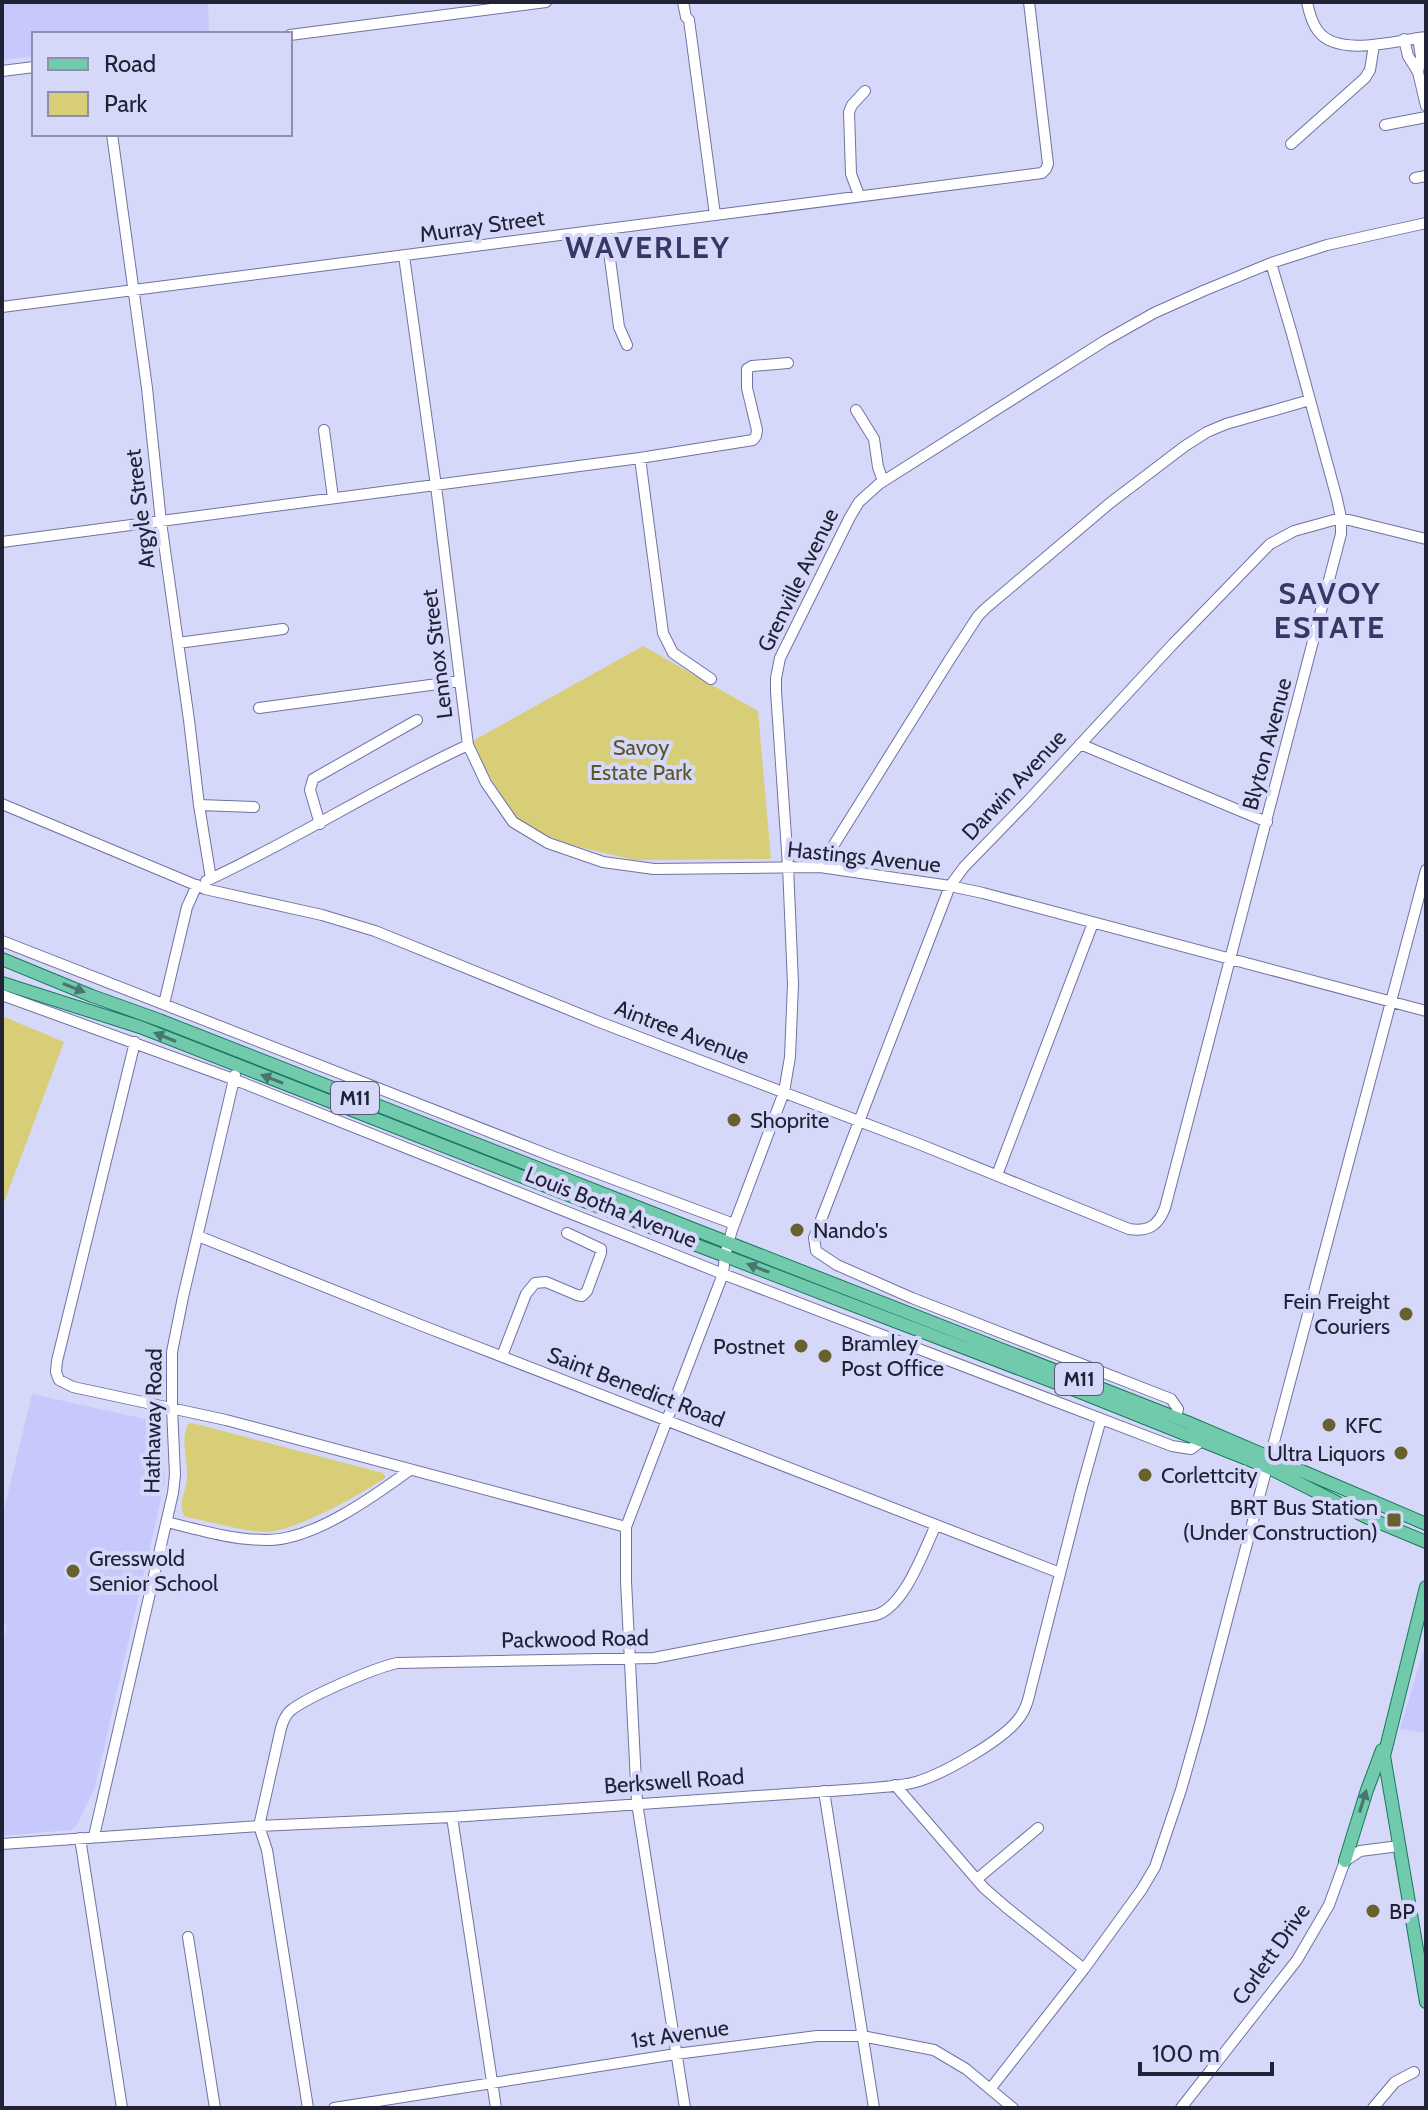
<svg xmlns="http://www.w3.org/2000/svg" width="1428" height="2110" viewBox="0 0 1428 2110" font-family="Cabin,sans-serif">
<style>
.built{fill:#c7c9fc}
.green{fill:#d7ce77}
.lines{fill:none;stroke-linecap:round;stroke-linejoin:round}
.minor-casing{stroke:#7171a4;stroke-width:12}
.major-casing{stroke:#19785f;stroke-width:14}
.minor{stroke:#fff;stroke-width:10}
.major{stroke:#72caac;stroke-width:12}
.oneway{fill:#4a7672}
.poi-dot{fill:#67612e;stroke:#d6d8fa;stroke-width:3}
.labels{text-anchor:middle;dominant-baseline:central;stroke-width:8;stroke-linejoin:round;paint-order:stroke}
.shield{fill:#d6d8fa;stroke:#585972;stroke-width:2}
.shield-label{font-size:20px;font-weight:bold;fill:#222237}
.street-label{font-size:22px;fill:#222237;stroke:#d6d8fa}
.park-label{font-size:22px;fill:#5b5629;stroke:#d6d8fa}
.poi-label{font-size:22px;fill:#222237;stroke:#d6d8fa;text-anchor:start}
.district-label{font-size:30px;font-weight:bold;letter-spacing:2px;fill:#393765;stroke:#d6d8fa}
</style>
<rect width="100%" height="100%" fill="#d6d8fa"/>
<!-- built -->
<path class="built" d="M2,2H208L209,34H34V56L2,60Z
M32,1394L163,1423L165,1482L95,1787L76,1827L71,1830L2,1836V1649L7,1626L2,1623V1518Z
M1426,1642V1733L1400,1729Z"/>
<!-- green -->
<path class="green" d="M643,646L758,711L771,859L634,860L571,845L520,825L469,743Z
M2,1016L64,1042L2,1208Z
M192,1423L383,1473L385,1476V1478C360,1495 294,1532 265,1532C240,1531 210,1521 185,1517C177,1504 186,1492 187,1478C188,1460 180,1440 188,1424Z"/>
<g class="lines">
<!-- minor casing -->
<g class="minor-casing">
<path id="minor" d="M683,2L686,17L689,20L715,215
M1307,2C1309,12 1312,23 1318,31C1338,58 1398,40 1426,37
M290,35L546,2
M1404,39L1408,56L1418,72L1426,106
M2,71L34,67
M1418,72L1421,57L1418,38
M1385,125L1426,117
M112,134L147,388L161,522L189,720L199,805L211,879
M1291,144L1365,78L1370,70L1374,45
M1415,178L1426,176
M859,195L851,174L849,112L852,105L865,91
M606,229L619,327L627,345
M404,256L436,486L468,745L486,783L513,822L548,843L603,862L654,869L820,867L950,886L983,893L1426,1011
M2,307L1042,173L1046,169L1048,164L1029,2
M856,410L874,439L878,467L883,481
M324,430L333,498
M640,458L663,633L673,653L711,679
M2,542L640,458L753,440L756,436L757,430L747,388V369L752,366L788,363
M178,643L283,629
M259,708L460,681
M1080,744L1267,822
M2,804L205,889L322,915L375,931L602,1023L919,1144L1129,1229C1148,1232 1158,1226 1165,1208L1341,534V518L1337,499L1292,334L1271,263
M199,805L254,807
M320,824L310,790L313,779L417,720
M820,867L950,659L978,616L986,608L1110,503L1185,446L1207,432L1226,424L1310,400
M206,881C295,840 379,786 468,745
M2,941L554,1157L734,1224
M2,995L233,1079L723,1274L1172,1446L1191,1449L1203,1440
M164,1004L187,907L197,885
M135,1042L57,1361L56,1372L59,1380L73,1387L226,1420L626,1527
M997,1175L1093,923
M198,1236L423,1326L1060,1573
M502,1356L526,1294L535,1283L546,1282L577,1295L582,1296L587,1291L601,1253V1249L567,1233
M1176,1418L1178,1409L1171,1399L912,1298L837,1265L816,1251L814,1238L950,886L964,867L1027,802L1173,644L1270,544L1294,531L1341,518L1426,539
M1270,1457L1426,870
M167,1522C199,1530 233,1540 266,1540C312,1541 373,1497 410,1470
M895,1785L984,1888L1007,1908L1084,1969
M824,1791L874,2108
M452,1817L496,2108
M94,1836L173,1493L175,1475L172,1408V1352L183,1297L235,1075
M80,1838L122,2108
M2,1844L259,1826L452,1817L860,1789C879,1787 898,1787 916,1782C943,1774 1004,1740 1020,1717C1026,1709 1029,1698 1031,1688L1082,1487L1101,1419
M977,1879L1038,1828
M188,1937L215,2108
M991,2088L1084,1969L1142,1889L1155,1867L1181,1790L1200,1723L1267,1467
M308,2108L267,1850L259,1826L281,1728C283,1721 285,1716 290,1711C307,1697 374,1668 397,1663L654,1658L876,1615C905,1606 923,1552 936,1525
M334,2108L676,2054L817,2036H862L934,2050L966,2069L1013,2108
M685,2108L637,1803L626,1581V1527L723,1274L725,1255L732,1230L784,1092L790,1057L793,984L788,866L776,691V678L780,658L850,517L859,502L879,484L1106,340L1154,313L1203,291L1271,263L1327,245L1426,223
M1181,2108L1297,1960L1329,1905L1345,1861L1360,1851L1399,1846
M1373,2108L1395,2082L1414,2072"/>
</g>
<!-- major casing -->
<g class="major-casing">
<path id="major" d="M2,959L92,996L159,1020L1187,1422L1426,1524
M2,983L140,1027L704,1248L1077,1391L1267,1467L1366,1517L1426,1542
M1426,1587L1384,1756L1426,2002
M1345,1861L1367,1790L1382,1750"/>
</g>
<!-- minor -->
<use href="#minor" class="minor"/>
<!-- major -->
<use href="#major" class="major"/>
</g>
<!-- one-way arrows -->
<defs><path id="oneway-solid" d="M-6-.8H1V-3.2L6.5 0L1 3.2V.8H-6Z" transform="scale(2)"/></defs>
<g class="oneway">
<use href="#oneway-solid" transform="translate(74 988) rotate(22)"/>
<use href="#oneway-solid" transform="translate(165 1037) rotate(-158)"/>
<use href="#oneway-solid" transform="translate(272 1079) rotate(-159)"/>
<use href="#oneway-solid" transform="translate(758 1268) rotate(-159)"/>
<use href="#oneway-solid" transform="translate(1363 1801) rotate(-73)"/>
</g>
<!-- markers -->
<g class="poi-dot">
<circle cx="734" cy="1120" r="8"/>
<circle cx="797" cy="1230" r="8"/>
<circle cx="1406" cy="1314" r="8"/>
<circle cx="801" cy="1346" r="8"/>
<circle cx="825" cy="1356" r="8"/>
<circle cx="1329" cy="1425" r="8"/>
<circle cx="1401" cy="1453" r="8"/>
<circle cx="1145" cy="1475" r="8"/>
<rect x="1386" y="1512" width="16" height="16" rx="4"/>
<circle cx="73" cy="1571" r="8"/>
<circle cx="1373" cy="1911" r="8"/>
</g>
<g class="labels">
<!-- shield labels -->
<g class="shield">
<rect x="331" y="1082" width="48" height="32" rx="6"/>
<rect x="1055" y="1363" width="48" height="32" rx="6"/>
</g>
<g class="shield-label">
<text x="355" y="1098">M11</text>
<text x="1079" y="1379">M11</text>
</g>
<!-- street labels -->
<g class="street-label">
<text transform="translate(482 226) rotate(-8)">Murray Street</text>
<text transform="translate(140 509) rotate(-97)">Argyle Street</text>
<text transform="translate(798 580) rotate(-64)">Grenville Avenue</text>
<text transform="translate(437 654) rotate(-97)">Lennox Street</text>
<text transform="translate(1267 744) rotate(-75)">Blyton Avenue</text>
<text transform="translate(1014 785) rotate(-47)">Darwin Avenue</text>
<text transform="translate(864 857) rotate(6)">Hastings Avenue</text>
<text transform="translate(682 1032) rotate(21)">Aintree Avenue</text>
<text transform="translate(611 1207) rotate(22)">Louis Botha Avenue</text>
<text transform="translate(636 1387) rotate(21)">Saint Benedict Road</text>
<text transform="translate(153 1421) rotate(-89)">Hathaway Road</text>
<text transform="translate(575 1639) rotate(-1)">Packwood Road</text>
<text transform="translate(674 1781) rotate(-4)">Berkswell Road</text>
<text transform="translate(1271 1954) rotate(-55)">Corlett Drive</text>
<text transform="translate(680 2034) rotate(-8)">1st Avenue</text>
</g>
<!-- park labels -->
<g class="park-label">
<text x="641" y="747">Savoy<tspan x="641" dy="25">Estate Park</tspan></text>
</g>
<!-- poi labels -->
<g class="poi-label">
<text x="750" y="1120">Shoprite</text>
<text x="813" y="1230">Nando's</text>
<text x="1390" y="1301" text-anchor="end">Fein Freight<tspan x="1390" dy="25">Couriers</tspan></text>
<text x="841" y="1343">Bramley<tspan x="841" dy="25">Post Office</tspan></text>
<text x="785" y="1346" text-anchor="end">Postnet</text>
<text x="1345" y="1425">KFC</text>
<text x="1385" y="1453" text-anchor="end">Ultra Liquors</text>
<text x="1161" y="1475">Corlettcity</text>
<text x="1378" y="1507" text-anchor="end">BRT Bus Station<tspan x="1378" dy="25">(Under Construction)</tspan></text>
<text x="89" y="1558">Gresswold<tspan x="89" dy="25">Senior School</tspan></text>
<text x="1389" y="1911">BP</text>
</g>
<!-- district labels -->
<g class="district-label">
<text x="648" y="247">WAVERLEY</text>
<text x="1330" y="593">SAVOY<tspan x="1330" dy="34">ESTATE</tspan></text>
</g>
</g>
<!-- border -->
<rect width="1428" height="2110" fill="none" stroke="#222237" stroke-width="8"/>
<!-- legend -->
<rect x="32" y="32" width="260" height="104" fill="#d6d8fa" stroke="#8e8fac" stroke-width="2"/>
<rect x="48" y="58" width="40" height="12" fill="#72caac" stroke="#8e8fac" stroke-width="2"/>
<text x="104" y="72" font-size="24" fill="#222237">Road</text>
<rect x="48" y="92" width="40" height="24" fill="#d7ce77" stroke="#8e8fac" stroke-width="2"/>
<text x="104" y="112" font-size="24" fill="#222237">Park</text>
<!-- scale -->
<path d="M1140 2062v12h132v-12" fill="none" stroke="#222237" stroke-width="4"/>
<text x="1152" y="2062" font-size="24" fill="#222237" stroke="#d6d8fa" stroke-width="6" paint-order="stroke">100 m</text>
</svg>
